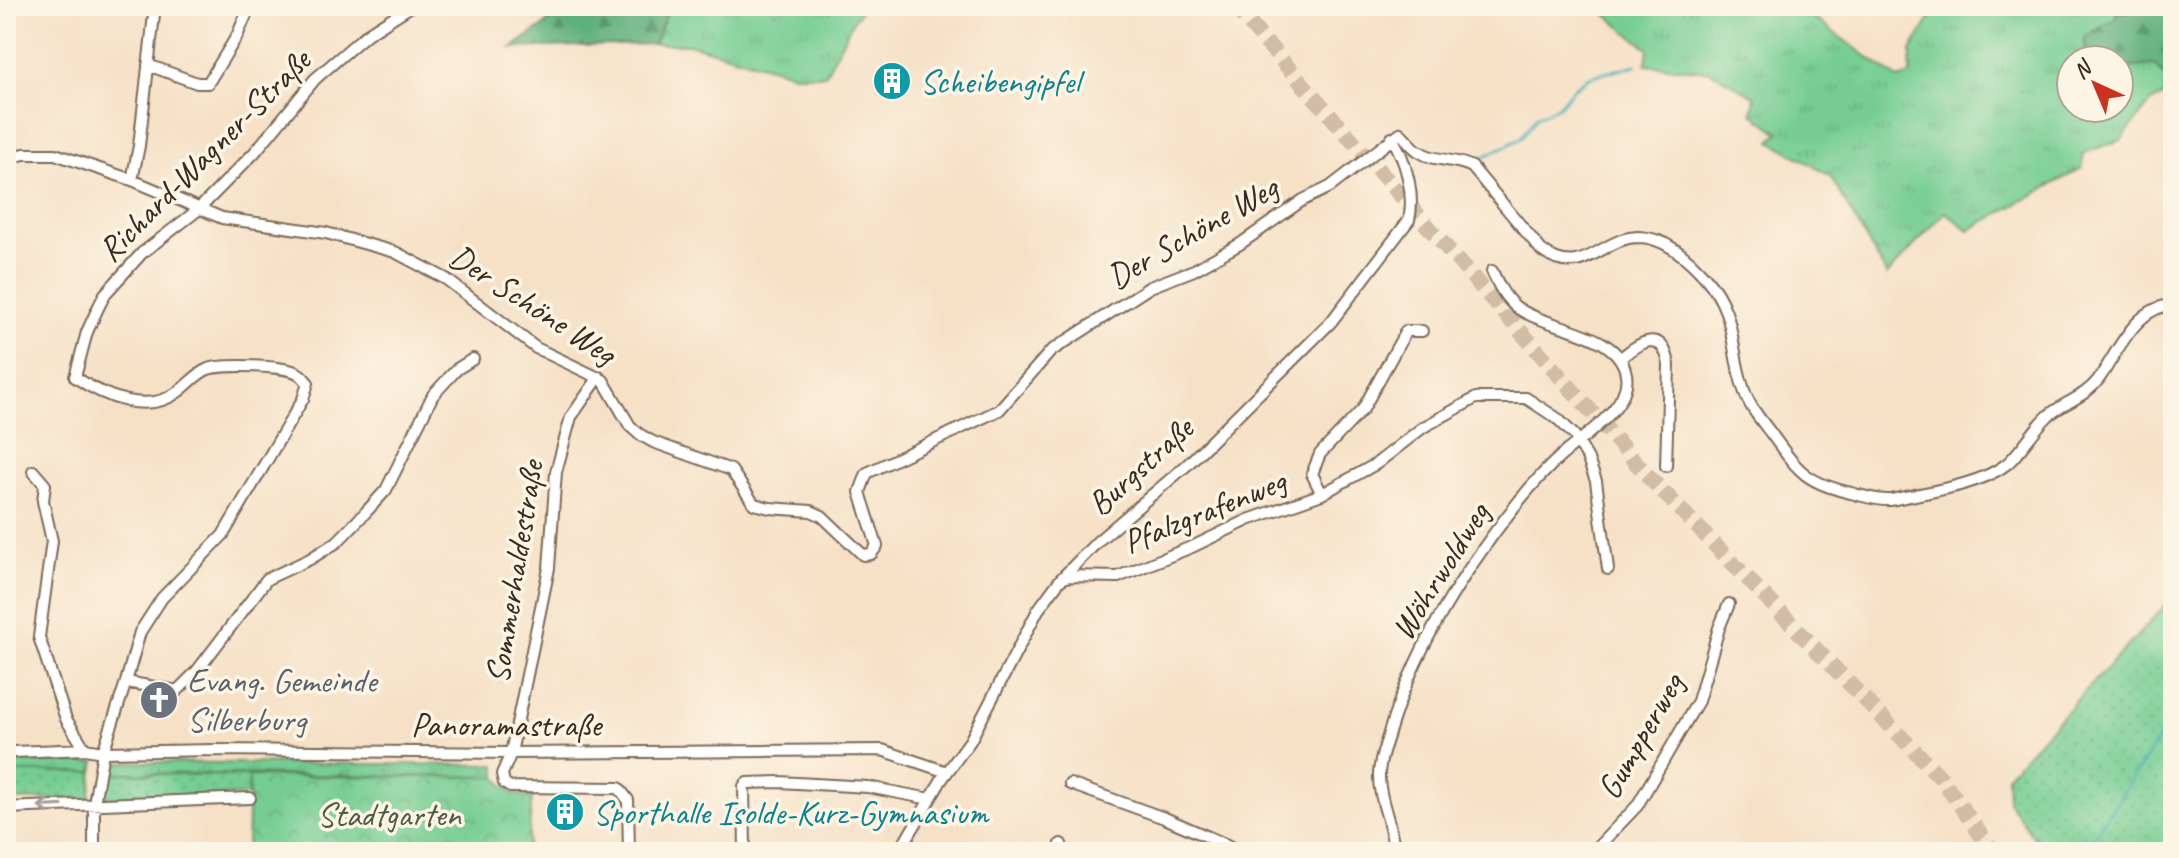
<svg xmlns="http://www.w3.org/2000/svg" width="2179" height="858" viewBox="0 0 2179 858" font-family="Caveat,sans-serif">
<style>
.grass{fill:url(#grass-tufts);stroke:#587c58;stroke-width:2;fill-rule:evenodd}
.forest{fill:url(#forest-firs);stroke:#4e6d4e;stroke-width:2}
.park{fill:url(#park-crowns);stroke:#587c58;stroke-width:2}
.garden{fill:url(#garden-dots);stroke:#587c58;stroke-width:2}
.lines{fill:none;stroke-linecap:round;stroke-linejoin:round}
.stream{stroke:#3eaeb8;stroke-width:3}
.primary-tunnel{stroke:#d1bca5;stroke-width:16;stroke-dasharray:16 8;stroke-linecap:butt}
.minor-casing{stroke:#7c6a59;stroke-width:14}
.minor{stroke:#fff;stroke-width:10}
.oneway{stroke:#a79f9a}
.labels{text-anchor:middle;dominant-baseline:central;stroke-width:7;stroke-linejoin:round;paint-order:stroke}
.culture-label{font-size:34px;fill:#0d838f;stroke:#fcf5e5;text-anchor:start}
.street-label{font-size:34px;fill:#3b2a1e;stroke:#fcf5e5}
.worship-label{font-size:34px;fill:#5b616d;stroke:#fcf5e5;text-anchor:start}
.park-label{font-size:34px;fill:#4c5b41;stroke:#fcf5e5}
</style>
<defs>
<pattern id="grass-tufts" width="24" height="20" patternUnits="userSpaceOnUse" patternTransform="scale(2)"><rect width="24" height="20" fill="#75cd93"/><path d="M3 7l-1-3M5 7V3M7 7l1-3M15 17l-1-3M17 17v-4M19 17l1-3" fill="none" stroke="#66b07e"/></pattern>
<pattern id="forest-firs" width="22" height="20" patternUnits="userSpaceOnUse" patternTransform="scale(2)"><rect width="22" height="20" fill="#60b07d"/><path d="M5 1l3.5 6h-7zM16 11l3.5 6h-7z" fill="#508f66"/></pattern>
<pattern id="park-crowns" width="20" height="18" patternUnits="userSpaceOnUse" patternTransform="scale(2)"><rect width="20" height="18" fill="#75cd93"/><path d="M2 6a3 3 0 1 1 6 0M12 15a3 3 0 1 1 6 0" fill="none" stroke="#66b07e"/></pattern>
<pattern id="garden-dots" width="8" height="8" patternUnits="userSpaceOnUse" patternTransform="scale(2)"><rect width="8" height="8" fill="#75cd93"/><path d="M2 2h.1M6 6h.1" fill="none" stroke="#66b07e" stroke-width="1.8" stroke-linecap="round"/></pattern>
</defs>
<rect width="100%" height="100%" fill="#fcf5e5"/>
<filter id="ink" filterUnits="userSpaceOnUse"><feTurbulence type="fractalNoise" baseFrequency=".0125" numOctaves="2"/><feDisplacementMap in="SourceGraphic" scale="16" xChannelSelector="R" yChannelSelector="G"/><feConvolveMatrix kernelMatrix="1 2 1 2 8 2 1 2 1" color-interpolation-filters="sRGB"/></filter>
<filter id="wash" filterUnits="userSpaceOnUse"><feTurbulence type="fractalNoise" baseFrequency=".006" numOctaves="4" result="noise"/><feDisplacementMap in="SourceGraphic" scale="32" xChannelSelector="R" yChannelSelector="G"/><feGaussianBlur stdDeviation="1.8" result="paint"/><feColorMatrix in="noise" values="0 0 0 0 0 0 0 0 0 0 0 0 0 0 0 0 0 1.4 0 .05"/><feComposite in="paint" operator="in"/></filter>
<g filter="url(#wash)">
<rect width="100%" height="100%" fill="#f6e1c7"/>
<!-- grass -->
<path class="grass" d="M670,6H864L853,21L825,75H798L689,44H654Z
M1595,6H1806L1804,11L1898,79L1910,75L1911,51L1933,13V6H2173V92L2151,102L2121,140L2084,153L2082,168L1969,230L1945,212L1887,275L1830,176L1771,141L1779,133L1752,113L1755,97L1710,71L1646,65L1648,49ZM2071,60H2119V108H2071Z
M6,762H95L93,772H6Z
M110,762L496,765V777L109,773Z"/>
<!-- forest -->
<path class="forest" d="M555,6H670L654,44L511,48L546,24Z
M2117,6H2173V84L2154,65L2119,69V60H2087L2084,37L2116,18Z"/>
<!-- park -->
<path class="park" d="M249,776L496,777L511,793L532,797L527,852H247Z"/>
<!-- garden -->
<path class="garden" d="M2173,597V836L2155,852H2044L2008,801L2007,775Z
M6,772H93L89,799L6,800Z
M109,773L249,776L248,795L105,799Z"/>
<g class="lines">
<!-- stream -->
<path class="stream" d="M1483,157L1520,139L1537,116L1559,106L1573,89L1589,77L1636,65
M2084,852L2173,716"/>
</g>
</g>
<g filter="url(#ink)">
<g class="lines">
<!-- primary-tunnel -->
<path class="primary-tunnel" d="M1234,6L1646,474L1941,778L1993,852"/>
<!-- minor casing -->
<g class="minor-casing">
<path id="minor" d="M148,65L197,83H208L237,36L250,6
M6,159L24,154H55L132,180L222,218L326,233L395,252L446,279L536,348L603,380L630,426L639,434L653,442L731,470L754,504L770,508L811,511L822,516L863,555L871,554L877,546L860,492L867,473L999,410L1051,351L1150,287L1194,270L1240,244L1303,200L1330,187L1400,133C1407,139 1412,148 1420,152C1435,162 1455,158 1472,167L1542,251C1583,281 1600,238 1638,237C1665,237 1688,258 1705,277C1738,315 1729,347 1744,390C1749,406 1760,419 1770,432C1799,472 1805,483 1855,494C1867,497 1879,501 1891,500C1926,492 1980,486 2008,463C2023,449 2033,430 2048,416C2063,403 2085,397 2098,380C2117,354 2135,306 2173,305
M132,180L139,146L155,6
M1620,359C1639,342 1663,327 1669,365L1666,466
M599,377L571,417L556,472L549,568L511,753L502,774L504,783L510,787L619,788L628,800L629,852
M33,471L45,485L43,501L52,541L39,637L66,719L85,749
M1322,494L1312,474L1320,454L1363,409L1406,331H1422
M1062,579L1068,576L1118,577L1194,546L1248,520L1322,494L1376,464L1422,428L1476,398H1526L1558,419L1574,435L1587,457L1596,481L1608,569
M126,682L177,691L197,671L267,579L310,559L337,542L366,512L386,490L433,395L457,369L473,359
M14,752L85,749L103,752L215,750L511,753L882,750L947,772
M1070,784L1167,819L1243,852
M6,808L250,798
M94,852V804L103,752L126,682L140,632L162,598L223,535L303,399L308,383C305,380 303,376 299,374C288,365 221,364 208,369C196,374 188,385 178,392C147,415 104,397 75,377L87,332L98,308L105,294L142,253L198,210L255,152L315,79L367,34L411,6
M745,852L744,786L747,783L779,782L868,787L930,799
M899,852L942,779L970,741L1038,610L1060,580L1098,541L1187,465L1331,322L1409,220C1415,195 1406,160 1392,138
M1059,852L1061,844
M1394,852C1393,825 1378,798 1379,775C1379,761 1385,747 1389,733C1414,648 1464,570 1519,501C1532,485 1545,470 1561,456C1582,437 1632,407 1626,374C1619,330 1543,329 1515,306C1504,297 1498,284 1492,271
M1593,852L1637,806L1698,701L1719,628L1729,604
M1935,852L1939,849L1942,852"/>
</g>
<!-- minor -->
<use href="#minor" class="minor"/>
</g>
<!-- one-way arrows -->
<defs><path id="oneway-shaft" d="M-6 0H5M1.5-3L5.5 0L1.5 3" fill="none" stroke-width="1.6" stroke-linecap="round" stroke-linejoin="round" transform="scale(2)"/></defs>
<use class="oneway" href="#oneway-shaft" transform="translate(50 806) rotate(177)"/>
</g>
<!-- icons -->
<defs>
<g id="building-disc" transform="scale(2)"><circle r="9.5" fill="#0f9aa8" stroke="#fcf5e5"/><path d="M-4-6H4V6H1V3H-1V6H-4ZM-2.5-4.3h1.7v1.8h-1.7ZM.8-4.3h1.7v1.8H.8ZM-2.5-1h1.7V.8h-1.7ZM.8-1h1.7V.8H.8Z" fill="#fff"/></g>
<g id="church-disc" transform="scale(2)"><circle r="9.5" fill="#6b7280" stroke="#fcf5e5"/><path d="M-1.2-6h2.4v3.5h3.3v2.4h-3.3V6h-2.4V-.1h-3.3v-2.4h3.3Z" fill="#fff"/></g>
</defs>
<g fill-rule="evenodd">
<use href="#building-disc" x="892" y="81"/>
<use href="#church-disc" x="159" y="700"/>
<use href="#building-disc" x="565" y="812"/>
</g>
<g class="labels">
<!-- culture labels -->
<g class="culture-label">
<text x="920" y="81">Scheibengipfel</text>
<text x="593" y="812">Sporthalle Isolde-Kurz-Gymnasium</text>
</g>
<!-- street labels -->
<g class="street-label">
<text transform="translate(204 155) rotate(-45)">Richard-Wagner-Straße</text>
<text transform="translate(1192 232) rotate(-30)">Der Schöne Weg</text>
<text transform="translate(533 304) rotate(33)">Der Schöne Weg</text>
<text transform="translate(1140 466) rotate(-42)">Burgstraße</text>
<text transform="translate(1204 511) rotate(-22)">Pfalzgrafenweg</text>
<text transform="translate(1440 571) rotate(-58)">Wöhrwoldweg</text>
<text transform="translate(514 572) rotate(-81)">Sommerhaldestraße</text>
<text x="506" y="724">Panoramastraße</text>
<text transform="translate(1640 736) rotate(-60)">Gumpperweg</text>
</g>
<!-- worship labels -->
<g class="worship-label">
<text x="187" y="680">Evang. Gemeinde<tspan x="187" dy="39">Silberburg</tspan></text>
</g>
<!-- park labels -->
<g class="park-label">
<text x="389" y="814">Stadtgarten</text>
</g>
</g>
<!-- margin -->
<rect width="2179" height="858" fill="none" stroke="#fcf5e5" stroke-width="32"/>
<!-- north arrow -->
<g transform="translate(2095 84) rotate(316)"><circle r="38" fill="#fcf5e5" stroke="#afa495" stroke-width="2"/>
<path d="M0-6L14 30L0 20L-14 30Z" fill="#c8321e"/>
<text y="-12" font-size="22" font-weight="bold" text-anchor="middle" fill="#3b2a1e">N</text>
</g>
</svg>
